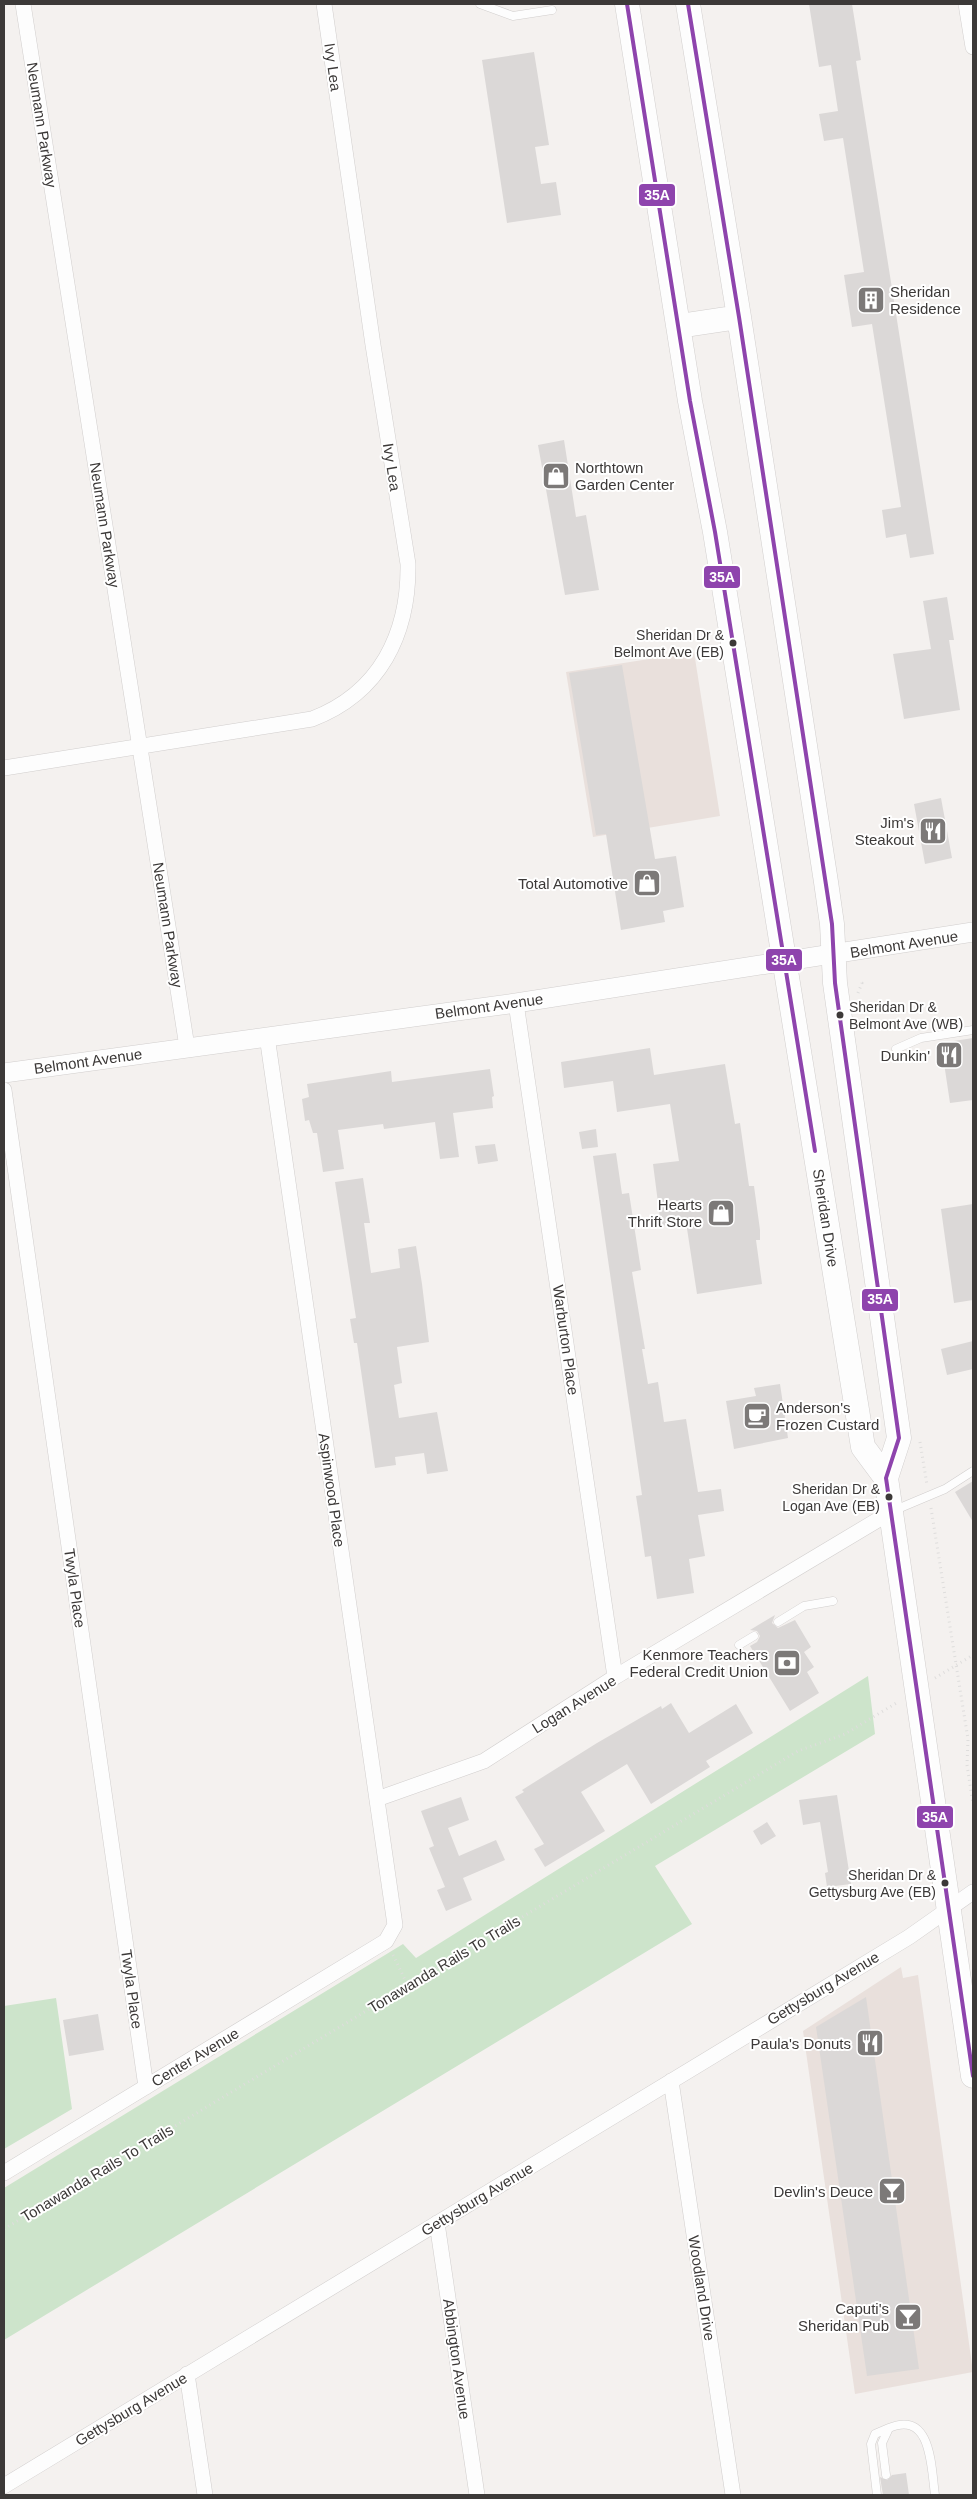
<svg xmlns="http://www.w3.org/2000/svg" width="977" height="2499" viewBox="0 0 977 2499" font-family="Helvetica,sans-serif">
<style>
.built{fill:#e9e0dc}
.green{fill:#cde4cb}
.building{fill:#dbd8d7}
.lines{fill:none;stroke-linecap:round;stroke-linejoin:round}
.service-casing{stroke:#d1cecd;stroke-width:9}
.minor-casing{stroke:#d1cecd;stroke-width:16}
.tertiary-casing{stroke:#d1cecd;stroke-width:20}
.primary-casing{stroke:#d1cecd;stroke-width:25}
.path{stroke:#dedddc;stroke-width:3;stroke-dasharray:1 4;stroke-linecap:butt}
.service{stroke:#fdfdfd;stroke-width:8}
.minor{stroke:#fdfdfd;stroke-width:15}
.tertiary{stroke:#fdfdfd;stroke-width:19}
.primary{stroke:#fdfdfd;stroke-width:24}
.bus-1-casing{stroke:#fff;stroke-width:8}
.bus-1{stroke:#8e44ad;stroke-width:4}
.bus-dot{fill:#3c3938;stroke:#fff;stroke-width:2}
.labels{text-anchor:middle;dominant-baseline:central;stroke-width:4;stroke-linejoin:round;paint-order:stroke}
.bus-label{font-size:14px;fill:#3c3938;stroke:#fff;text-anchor:end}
.street-label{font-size:15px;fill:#3c3938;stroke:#fff}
.poi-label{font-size:15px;fill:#3c3938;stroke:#fff;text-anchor:end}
.line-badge{stroke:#fff;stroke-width:2}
.badge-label{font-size:14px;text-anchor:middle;font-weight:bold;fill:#fff}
</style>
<rect width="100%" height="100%" fill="#f4f1ef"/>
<!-- built -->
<path class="built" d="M694,652L720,816L593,837L566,672Z
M901,1967L903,1978L918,1975L973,2372L855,2394L803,2031Z"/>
<!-- green -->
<path class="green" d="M868,1676L875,1734L655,1866L692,1924L4,2340V2188L403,1944L416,1958Z
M56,1998L72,2109L4,2149V2006Z"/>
<!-- building -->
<path class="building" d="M809,4H852L861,60L856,61L934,554L910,558L906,534L886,538L882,510L901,507L872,324L852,327L844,275L864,272L843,138L824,141L819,114L838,111L831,65L819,67Z
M534,52L549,145L535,147L541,184L556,182L561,215L507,223L482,60Z
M564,440L576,517L586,515L599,590L565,595L538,445Z
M947,597L954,640H949L960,710L904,719L893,654L931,649L923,601Z
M622,665L655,859L676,856L684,907L663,911L665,922L621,930L606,834L596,835L569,673Z
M941,798L952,858L925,864L914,804Z
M973,1038V1100L950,1103L941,1043Z
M650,1048L654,1075L725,1064L735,1124L740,1123L749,1186H754L760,1230V1240H756L762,1284L697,1294L686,1222L661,1226L653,1164L679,1161L670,1104L617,1112L613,1081L564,1088L561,1062Z
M490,1069L494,1096L492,1097L493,1108L453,1113L459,1157L440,1159L435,1122L384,1129L383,1124L338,1130L344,1169L323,1172L317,1133H313L309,1120L305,1121L302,1099L309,1097L307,1084L391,1071L392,1082Z
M596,1129L598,1147L582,1149L579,1132Z
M495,1144L498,1161L478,1164L475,1146Z
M616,1153L622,1194L629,1193L641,1270L632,1272L645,1349H642L648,1384L658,1382L664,1422L686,1419L698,1492L721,1489L724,1511L698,1515L705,1556L689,1559L694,1593L657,1599L651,1556L645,1557L639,1515L636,1496L642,1495L593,1156Z
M363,1178L370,1223H364L371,1273L400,1268L398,1249L416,1246L422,1284L429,1342L397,1347L402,1383L394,1385L399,1418L437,1412L448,1471L427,1474L424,1453L395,1457L396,1465L375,1468L357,1343H354L350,1319L356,1318L335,1182Z
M973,1204V1300L954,1303L941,1209Z
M973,1341V1369L947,1375L941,1349Z
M780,1384L788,1438L734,1449L726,1401L756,1396L754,1388Z
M973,1481V1522L955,1492Z
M775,1615L772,1623L778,1628L795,1620L811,1647L804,1652L814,1667L807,1672L819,1693L790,1711L750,1646L757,1642L760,1636L757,1631L750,1630Z
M671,1703L689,1733L736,1704L753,1733L706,1761L710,1767L651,1804L627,1764L581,1792L605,1831L545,1867L534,1849L544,1844L515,1797L524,1792L522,1790L597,1743L661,1706L662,1709Z
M837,1795L851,1884L827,1887L825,1873L828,1872L820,1822L803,1825L799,1800Z
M461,1797L469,1820L448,1828L459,1856L496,1840L505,1860L463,1878L472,1900L446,1911L437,1890L445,1887L429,1848L434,1846L421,1811Z
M767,1822L776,1836L761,1845L753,1831Z
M866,1997L919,2369L867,2376L816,2027Z
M98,2014L104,2050L69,2056L63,2020Z
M906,2473L909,2495H883L880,2477L887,2480L892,2475Z"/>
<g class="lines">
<!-- service casing -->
<g class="service-casing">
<path id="service" d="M480,4L513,16L552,10
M896,1049L921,1038L973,1030
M895,1510L945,1489L973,1471
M778,1622L804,1606L833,1601
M739,1645L754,1636
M886,2475L882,2443L889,2428C932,2410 931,2467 935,2495
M877,2495L871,2444L875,2434L889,2428"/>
</g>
<!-- minor casing -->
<g class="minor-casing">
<path id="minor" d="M23,4L187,1047
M966,4L973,47
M4,768L312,719C380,693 409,634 408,564L373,345L324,4
M516,1003L615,1677
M4,1090L146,2087
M377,1799L484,1761L615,1677L891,1512
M671,2081L733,2495
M4,2173L386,1941L395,1925L267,1036
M437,2223L477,2495
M187,2374L205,2495
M4,2486L909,1937L973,1892"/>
</g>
<!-- tertiary casing -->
<g class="tertiary-casing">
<path id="tertiary" d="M4,1073L516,1003L973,932"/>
</g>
<!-- primary casing -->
<g class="primary-casing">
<path id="primary" d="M627,4L690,401L715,532L863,1447L886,1478
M688,4L739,317L826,882L832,924L835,983L899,1438L886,1478L973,2076
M679,326L739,317"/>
</g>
<!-- path -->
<path class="path" d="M858,993L862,983L859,981
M920,1442L927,1485
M931,1508L968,1739L967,1765L973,1804
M935,1678L973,1655
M393,1955L408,1986
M4,2229L798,1751L845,1734L898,1702"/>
<!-- service -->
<use href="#service" class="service"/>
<!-- minor -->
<use href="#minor" class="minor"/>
<!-- tertiary -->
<use href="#tertiary" class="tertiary"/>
<!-- primary -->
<use href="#primary" class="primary"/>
<!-- bus-1 casing -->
<g class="bus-1-casing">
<path id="bus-1" d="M627,4L690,401L715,532L815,1151
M688,4L739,317L832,924L835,983L899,1438L886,1478L973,2076"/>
</g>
<!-- bus-1 -->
<use href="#bus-1" class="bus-1"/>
</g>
<!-- icons -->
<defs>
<g id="building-square" transform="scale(1.4375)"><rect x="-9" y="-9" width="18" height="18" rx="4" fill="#7c7978" stroke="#fff"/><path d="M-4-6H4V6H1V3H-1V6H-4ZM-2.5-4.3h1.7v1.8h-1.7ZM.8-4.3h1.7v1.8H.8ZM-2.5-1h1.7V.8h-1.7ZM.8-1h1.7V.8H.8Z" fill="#fff"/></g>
<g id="shop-square" transform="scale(1.4375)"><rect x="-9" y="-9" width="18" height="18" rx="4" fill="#7c7978" stroke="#fff"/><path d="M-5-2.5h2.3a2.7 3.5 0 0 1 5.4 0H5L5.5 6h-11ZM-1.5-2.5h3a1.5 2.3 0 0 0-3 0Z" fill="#fff"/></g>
<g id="restaurant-square" transform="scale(1.4375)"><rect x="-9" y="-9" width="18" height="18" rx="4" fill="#7c7978" stroke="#fff"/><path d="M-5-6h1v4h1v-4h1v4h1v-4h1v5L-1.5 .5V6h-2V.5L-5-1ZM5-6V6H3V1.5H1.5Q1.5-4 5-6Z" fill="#fff"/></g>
<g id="cafe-square" transform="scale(1.4375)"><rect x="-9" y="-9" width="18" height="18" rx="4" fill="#7c7978" stroke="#fff"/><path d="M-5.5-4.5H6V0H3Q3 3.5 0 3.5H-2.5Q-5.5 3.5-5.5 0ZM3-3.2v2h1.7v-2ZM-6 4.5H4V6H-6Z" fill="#fff"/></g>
<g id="bank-square" transform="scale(1.4375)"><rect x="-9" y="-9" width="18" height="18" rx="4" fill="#7c7978" stroke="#fff"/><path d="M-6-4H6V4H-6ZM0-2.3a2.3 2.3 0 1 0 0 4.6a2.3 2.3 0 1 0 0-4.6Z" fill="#fff"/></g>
<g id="bar-square" transform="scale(1.4375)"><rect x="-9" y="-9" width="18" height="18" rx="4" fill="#7c7978" stroke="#fff"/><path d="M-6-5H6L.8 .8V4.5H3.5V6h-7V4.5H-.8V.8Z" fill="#fff"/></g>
</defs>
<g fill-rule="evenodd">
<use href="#building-square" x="871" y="300"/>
<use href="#shop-square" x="556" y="476"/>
<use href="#restaurant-square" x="933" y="831"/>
<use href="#shop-square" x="647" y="883"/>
<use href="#restaurant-square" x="949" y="1055"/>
<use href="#shop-square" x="721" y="1213"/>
<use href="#cafe-square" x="757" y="1416"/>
<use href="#bank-square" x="787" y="1663"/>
<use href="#restaurant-square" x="870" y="2043"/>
<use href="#bar-square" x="892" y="2191"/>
<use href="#bar-square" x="908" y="2317"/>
</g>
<!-- markers -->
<g class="bus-dot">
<circle cx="733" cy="643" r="4.5"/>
<circle cx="840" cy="1015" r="4.5"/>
<circle cx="889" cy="1497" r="4.5"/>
<circle cx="945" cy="1883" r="4.5"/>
</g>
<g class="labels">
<!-- bus labels -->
<g class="bus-label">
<text x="724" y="635">Sheridan Dr &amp;<tspan x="724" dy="17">Belmont Ave (EB)</tspan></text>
<text x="849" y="1007" text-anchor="start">Sheridan Dr &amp;<tspan x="849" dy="17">Belmont Ave (WB)</tspan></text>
<text x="880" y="1489">Sheridan Dr &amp;<tspan x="880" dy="17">Logan Ave (EB)</tspan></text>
<text x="936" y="1875">Sheridan Dr &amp;<tspan x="936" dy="17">Gettysburg Ave (EB)</tspan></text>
</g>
<!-- street labels -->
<g class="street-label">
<text transform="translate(333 67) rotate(82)">Ivy Lea</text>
<text transform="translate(42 125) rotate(81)">Neumann Parkway</text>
<text transform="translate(392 467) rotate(81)">Ivy Lea</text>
<text transform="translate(105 525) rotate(81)">Neumann Parkway</text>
<text transform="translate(168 925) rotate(81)">Neumann Parkway</text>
<text transform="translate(904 944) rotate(-9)">Belmont Avenue</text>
<text transform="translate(489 1006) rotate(-8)">Belmont Avenue</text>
<text transform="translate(88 1061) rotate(-8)">Belmont Avenue</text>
<text transform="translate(826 1218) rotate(81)">Sheridan Drive</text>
<text transform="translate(566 1340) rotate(82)">Warburton Place</text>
<text transform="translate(332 1490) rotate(82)">Aspinwood Place</text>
<text transform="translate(75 1588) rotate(82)">Twyla Place</text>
<text transform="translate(574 1704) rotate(-32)">Logan Avenue</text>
<text transform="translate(444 1964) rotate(-31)">Tonawanda Rails To Trails</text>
<text transform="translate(823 1988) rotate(-31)">Gettysburg Avenue</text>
<text transform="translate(132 1989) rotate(82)">Twyla Place</text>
<text transform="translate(195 2057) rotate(-31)">Center Avenue</text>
<text transform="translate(97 2173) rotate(-31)">Tonawanda Rails To Trails</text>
<text transform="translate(477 2199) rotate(-31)">Gettysburg Avenue</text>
<text transform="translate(702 2288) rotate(81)">Woodland Drive</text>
<text transform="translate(457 2359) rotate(82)">Abbington Avenue</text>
<text transform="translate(131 2409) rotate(-31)">Gettysburg Avenue</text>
</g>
<!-- poi labels -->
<g class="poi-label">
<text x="890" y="291" text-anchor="start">Sheridan<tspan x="890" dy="17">Residence</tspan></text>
<text x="575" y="467" text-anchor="start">Northtown<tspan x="575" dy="17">Garden Center</tspan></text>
<text x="914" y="822">Jim's<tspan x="914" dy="17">Steakout</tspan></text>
<text x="628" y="883">Total Automotive</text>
<text x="930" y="1055">Dunkin'</text>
<text x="702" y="1204">Hearts<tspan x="702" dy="17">Thrift Store</tspan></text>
<text x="776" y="1407" text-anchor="start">Anderson's<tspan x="776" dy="17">Frozen Custard</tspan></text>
<text x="768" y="1654">Kenmore Teachers<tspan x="768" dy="17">Federal Credit Union</tspan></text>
<text x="851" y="2043">Paula's Donuts</text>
<text x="873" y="2191">Devlin's Deuce</text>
<text x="889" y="2308">Caputi's<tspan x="889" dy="17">Sheridan Pub</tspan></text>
</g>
</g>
<g class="line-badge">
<rect x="638" y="183" width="38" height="24" rx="5" fill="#8e44ad"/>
<rect x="703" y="565" width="38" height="24" rx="5" fill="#8e44ad"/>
<rect x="765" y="948" width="38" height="24" rx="5" fill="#8e44ad"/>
<rect x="861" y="1288" width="38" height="24" rx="5" fill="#8e44ad"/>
<rect x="916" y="1805" width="38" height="24" rx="5" fill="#8e44ad"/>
</g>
<g class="badge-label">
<text x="657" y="200">35A</text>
<text x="722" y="582">35A</text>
<text x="784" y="965">35A</text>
<text x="880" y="1304">35A</text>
<text x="935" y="1822">35A</text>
</g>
<!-- border -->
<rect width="977" height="2499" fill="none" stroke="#3c3938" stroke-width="10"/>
</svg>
